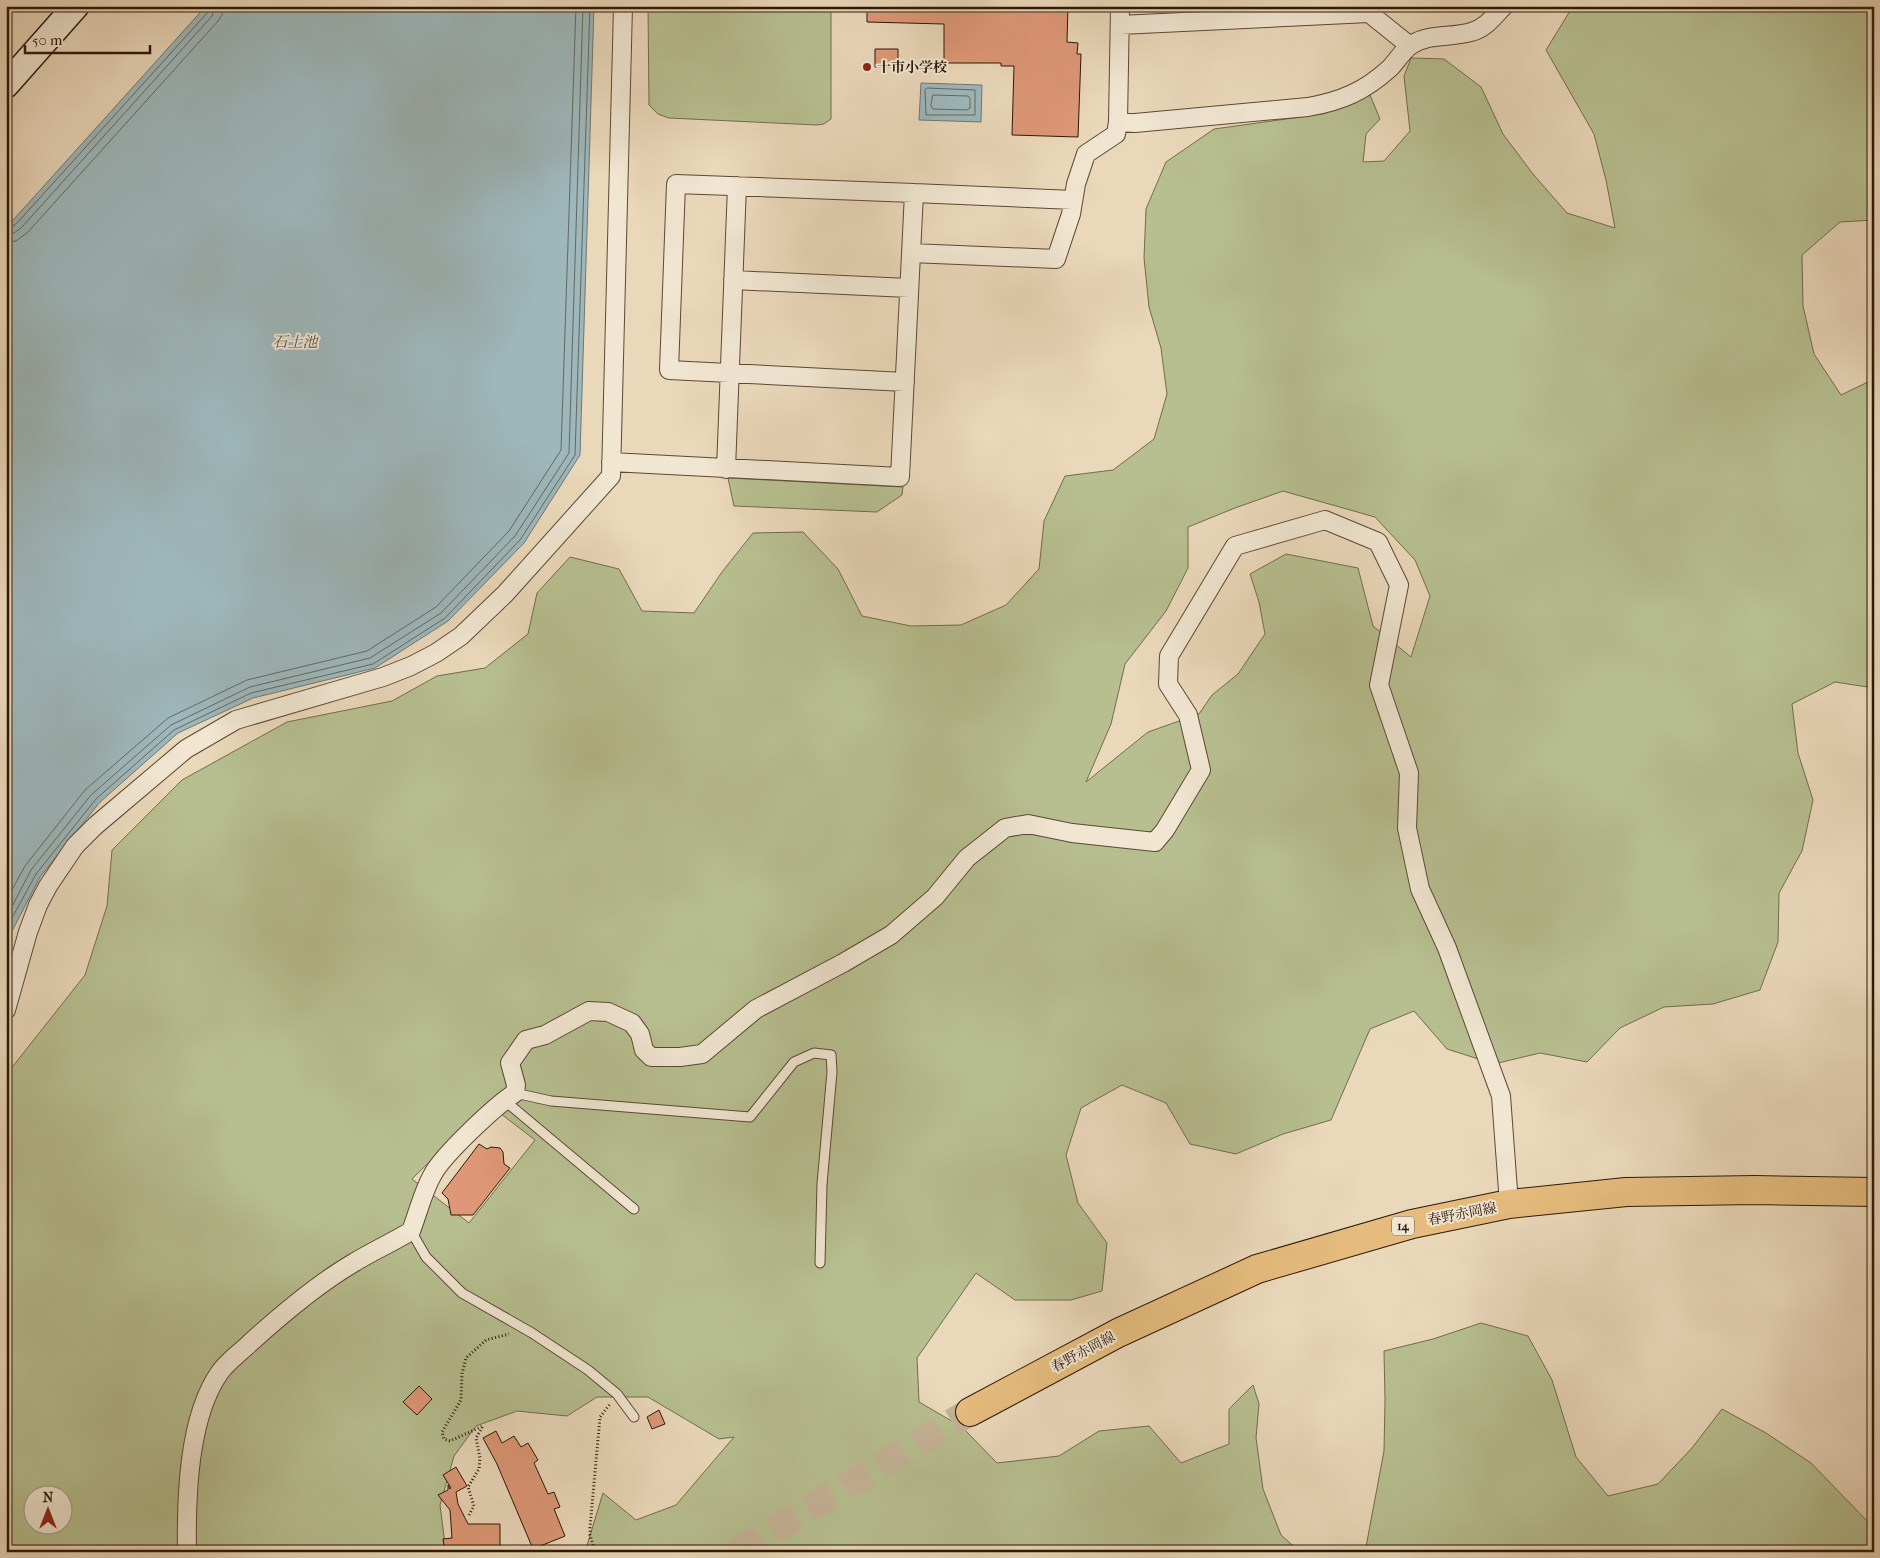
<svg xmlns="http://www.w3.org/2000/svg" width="1880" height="1558" viewBox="0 0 1880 1558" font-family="'IM FELL French Canon','Noto Serif JP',serif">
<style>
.green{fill:#b7bf90;stroke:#726c4b;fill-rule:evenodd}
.water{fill:#9db7bb;stroke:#707773}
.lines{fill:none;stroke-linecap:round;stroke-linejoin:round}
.shore{stroke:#646860;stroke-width:1}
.building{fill:#de9877;stroke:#2c1806}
.primary-tunnel{stroke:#c4b296;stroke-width:28;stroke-dasharray:28 14;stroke-linecap:butt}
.lane-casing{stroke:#5c4833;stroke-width:11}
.street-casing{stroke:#5c4833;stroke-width:20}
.secondary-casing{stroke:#2c1806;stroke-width:28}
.primary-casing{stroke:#2c1806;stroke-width:30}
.path{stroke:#2c1806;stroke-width:3;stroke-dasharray:1 2.5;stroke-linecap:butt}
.lane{stroke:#f1e6d2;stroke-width:9}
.street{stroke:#f1e6d2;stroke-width:18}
.secondary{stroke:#f1e6d2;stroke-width:25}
.primary{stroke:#e5bc7d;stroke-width:28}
.poi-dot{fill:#8f2418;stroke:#f1e6d2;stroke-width:2}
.labels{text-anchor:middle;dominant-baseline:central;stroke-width:4;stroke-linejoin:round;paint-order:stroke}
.shield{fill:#f1e6d2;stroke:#675643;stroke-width:1}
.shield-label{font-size:12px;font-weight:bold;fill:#2c1806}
.poi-label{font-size:14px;font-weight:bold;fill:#2c1806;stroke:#f1e6d2;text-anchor:start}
.street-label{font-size:14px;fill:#2c1806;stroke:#f1e6d2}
.water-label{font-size:15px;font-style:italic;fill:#545045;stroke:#f1e6d2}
</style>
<rect width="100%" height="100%" fill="#ead8ba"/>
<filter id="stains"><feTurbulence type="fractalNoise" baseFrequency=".004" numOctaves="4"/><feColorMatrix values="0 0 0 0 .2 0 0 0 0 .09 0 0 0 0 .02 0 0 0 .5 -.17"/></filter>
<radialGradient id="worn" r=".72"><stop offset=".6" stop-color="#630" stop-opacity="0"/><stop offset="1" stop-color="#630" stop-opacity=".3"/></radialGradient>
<!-- green -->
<path class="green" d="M648,6H831V119L824,124L817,125L669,118L658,114L649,105Z
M1573,6H1874V220L1840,222L1802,255L1803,306L1814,354L1841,395L1874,379V688L1835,682L1792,704L1798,753L1813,800L1802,851L1779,893L1778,942L1760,990L1713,1004L1664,1007L1620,1028L1587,1062L1540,1053L1494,1064L1447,1049L1414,1011L1370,1029L1331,1120L1283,1134L1236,1154L1190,1144L1166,1103L1122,1085L1081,1108L1066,1155L1078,1203L1107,1243L1102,1291L1071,1300H1015L976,1273L917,1358L919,1402L962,1427L997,1463L1059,1456L1099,1431L1149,1426L1181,1463L1229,1444V1409L1253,1385L1259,1404L1256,1438L1263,1489L1281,1535L1300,1552H585L603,1493L636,1520L676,1505L734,1437L719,1439L648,1397H597L567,1416L517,1411L476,1426L454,1456L440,1505L446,1552H6V1075L85,975L107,906L112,850L182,780L287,722L392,701L437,676L485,668L528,634L537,593L570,557L619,569L642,611L694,613L722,572L753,533L803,532L838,569L862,616L911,626L961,625L1006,605L1039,569L1044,521L1065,476L1113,470L1154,439L1167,394L1161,348L1149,307L1144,258L1146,209L1166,162L1214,129L1322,114L1370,95L1380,119L1366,134L1363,162L1384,161L1410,131L1404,76L1411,58L1444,59L1481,87L1503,134L1533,174L1567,213L1615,228L1606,180L1594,134L1546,50ZM1283,491L1375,517L1415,560L1430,596L1411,657L1373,626L1358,568L1286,554L1250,574L1259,602L1265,634L1238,674L1212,695L1199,714L1148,732L1086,782L1111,724L1125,664L1166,611L1188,568V527L1235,508ZM488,1104L535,1140L469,1223L412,1179ZM32,1496H62V1526H32Z
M728,478L903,487L902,495L877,512L734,506Z
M1481,1323L1528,1336L1552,1380L1576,1457L1608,1496L1658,1484L1692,1448L1722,1409L1766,1433L1811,1463L1874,1528V1552H1356L1366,1547L1384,1451L1385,1400L1384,1351L1433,1339Z"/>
<!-- water -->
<path class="water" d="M206,6H594L580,455L524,543L448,621L375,668L253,698L178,733L100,802L40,877L10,935L6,933V225L14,219Z
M921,83L982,85L981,122L919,120Z"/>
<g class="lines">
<!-- shore -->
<path class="shore" d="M927,88L975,90V115H926L925,90Z
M933,95L968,96L970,98V108L967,110L933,109L931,106Z
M6,228H11L18,222L208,12L209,6
M6,235L14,233L22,227L212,16L215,6
M6,242L16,241L28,232L218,21L222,15L223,6
M6,901L25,866L85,790L168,718L247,680L367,651L436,607L509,531L561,450L576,6
M6,918L31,870L91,795L171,725L250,687L370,658L441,613L515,536L569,453L583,6
M6,929L36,874L96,799L174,730L251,693L373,664L445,618L520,540L575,455L590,6"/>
</g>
<!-- building -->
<path class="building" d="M867,6H1068L1067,42L1078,43L1077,54H1081L1078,137L1012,135L1014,66H1001V63H944V24L867,22Z
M875,49H898V67H875Z
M479,1144L487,1149L491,1147L500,1148L503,1152L504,1164L510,1168L473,1215H451L448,1199L442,1193Z
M419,1386L432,1399L417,1415L403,1402Z
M659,1410L665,1424L652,1429L647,1417Z
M496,1431L502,1443L514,1436L521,1447L528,1443L538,1460L534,1463L548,1494L554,1492L560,1507L554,1509L565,1536L533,1549L497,1464L483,1438Z
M456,1467L467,1486L456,1492L458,1504L468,1524H500V1552H445L443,1539L452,1538L450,1510L438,1495L448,1490V1485L450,1489L451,1488L443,1475Z"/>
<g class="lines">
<!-- primary-tunnel -->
<path class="primary-tunnel" d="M736,1552L970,1412"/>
<!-- lane casing -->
<g class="lane-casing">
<path id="lane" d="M515,1093L551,1101L750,1117L794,1062L814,1053L831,1055L832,1072L822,1184L820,1263
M504,1100L634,1209
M411,1231L426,1257L462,1293L532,1333L588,1370L617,1394L634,1417"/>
</g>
<!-- street casing -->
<g class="street-casing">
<path id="street" d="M1120,6L1118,122L1135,123L1308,107C1342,101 1365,91 1390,68C1397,61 1403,50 1411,45C1429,33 1451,38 1471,32C1485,29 1494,16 1504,6
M1120,25L1369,13L1410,46
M914,193L1073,200
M911,253L1056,259L1071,214L1076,184L1086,154L1116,134L1118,122
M733,280L909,288
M611,462L900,477L914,193L676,184L669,370L905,382
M726,469L737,186
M6,1010L28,932L38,905L48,886L75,846L95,826L186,749L236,720L383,677L411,666L436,653L461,636L505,594L611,476L623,6
M187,1552C186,1498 188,1417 220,1372C228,1361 241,1352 250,1343C282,1314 317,1284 355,1262C373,1251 393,1242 411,1231C418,1213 423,1191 433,1174C443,1155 496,1105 515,1093L516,1085L510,1063L526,1040L545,1035L589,1011L608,1012L632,1023L640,1034L644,1050L651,1057H680L702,1054L756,1009L843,963L891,935L935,897L967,858L1005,828L1028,824L1072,833L1155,842L1165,830L1201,770L1188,715L1168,684L1169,656L1235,546L1325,520L1378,542L1399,585L1379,685L1409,773L1407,828L1420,889L1447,948L1501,1096L1509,1204"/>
</g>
<!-- secondary casing -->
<g class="secondary-casing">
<path id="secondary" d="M6,85L76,6"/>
</g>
<!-- primary casing -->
<g class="primary-casing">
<path id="primary" d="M970,1412L1118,1333L1257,1269L1412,1224L1509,1204L1626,1192L1755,1190L1874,1192"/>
</g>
<!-- path -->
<path class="path" d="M469,1515L474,1506L468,1487L479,1469L480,1458L476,1438L483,1426L450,1441L444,1439L442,1432L461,1400L462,1374L466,1358L486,1340L509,1334
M595,1552L590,1535V1528L600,1417L610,1404"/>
<!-- lane -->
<use href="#lane" class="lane"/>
<!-- street -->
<use href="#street" class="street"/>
<!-- secondary -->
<use href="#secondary" class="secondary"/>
<!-- primary -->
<use href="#primary" class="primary"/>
</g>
<!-- markers -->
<circle class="poi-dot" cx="867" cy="67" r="5"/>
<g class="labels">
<!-- shield labels -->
<rect class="shield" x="1392" y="1216.5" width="22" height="19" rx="4"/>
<g class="shield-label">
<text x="1403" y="1226">14</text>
</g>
<!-- poi labels -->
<g class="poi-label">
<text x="877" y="67">十市小学校</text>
</g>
<!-- street labels -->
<g class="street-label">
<text transform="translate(1462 1214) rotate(-11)">春野赤岡線</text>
<text transform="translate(1083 1352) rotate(-28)">春野赤岡線</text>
</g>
<!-- water labels -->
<g class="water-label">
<text x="295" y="342">石土池</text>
</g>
</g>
<!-- margin -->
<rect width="1880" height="1558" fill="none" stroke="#ead8ba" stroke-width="25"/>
<rect x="8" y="8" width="1865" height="1543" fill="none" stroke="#2c1806" stroke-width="2.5"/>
<rect x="12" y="12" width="1855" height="1533" fill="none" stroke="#2c1806"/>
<!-- north arrow -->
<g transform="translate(48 1510)"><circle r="24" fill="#f1e6d2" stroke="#a29480"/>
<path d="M0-4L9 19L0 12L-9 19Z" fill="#8f2418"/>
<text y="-8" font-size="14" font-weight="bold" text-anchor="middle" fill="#2c1806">N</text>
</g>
<!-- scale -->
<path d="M25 45v8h125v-8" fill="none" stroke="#2c1806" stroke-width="2.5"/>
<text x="32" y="45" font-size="15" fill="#2c1806" stroke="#f1e6d2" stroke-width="4" paint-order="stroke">50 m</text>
<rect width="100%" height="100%" filter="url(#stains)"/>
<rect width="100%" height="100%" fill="url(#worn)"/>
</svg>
